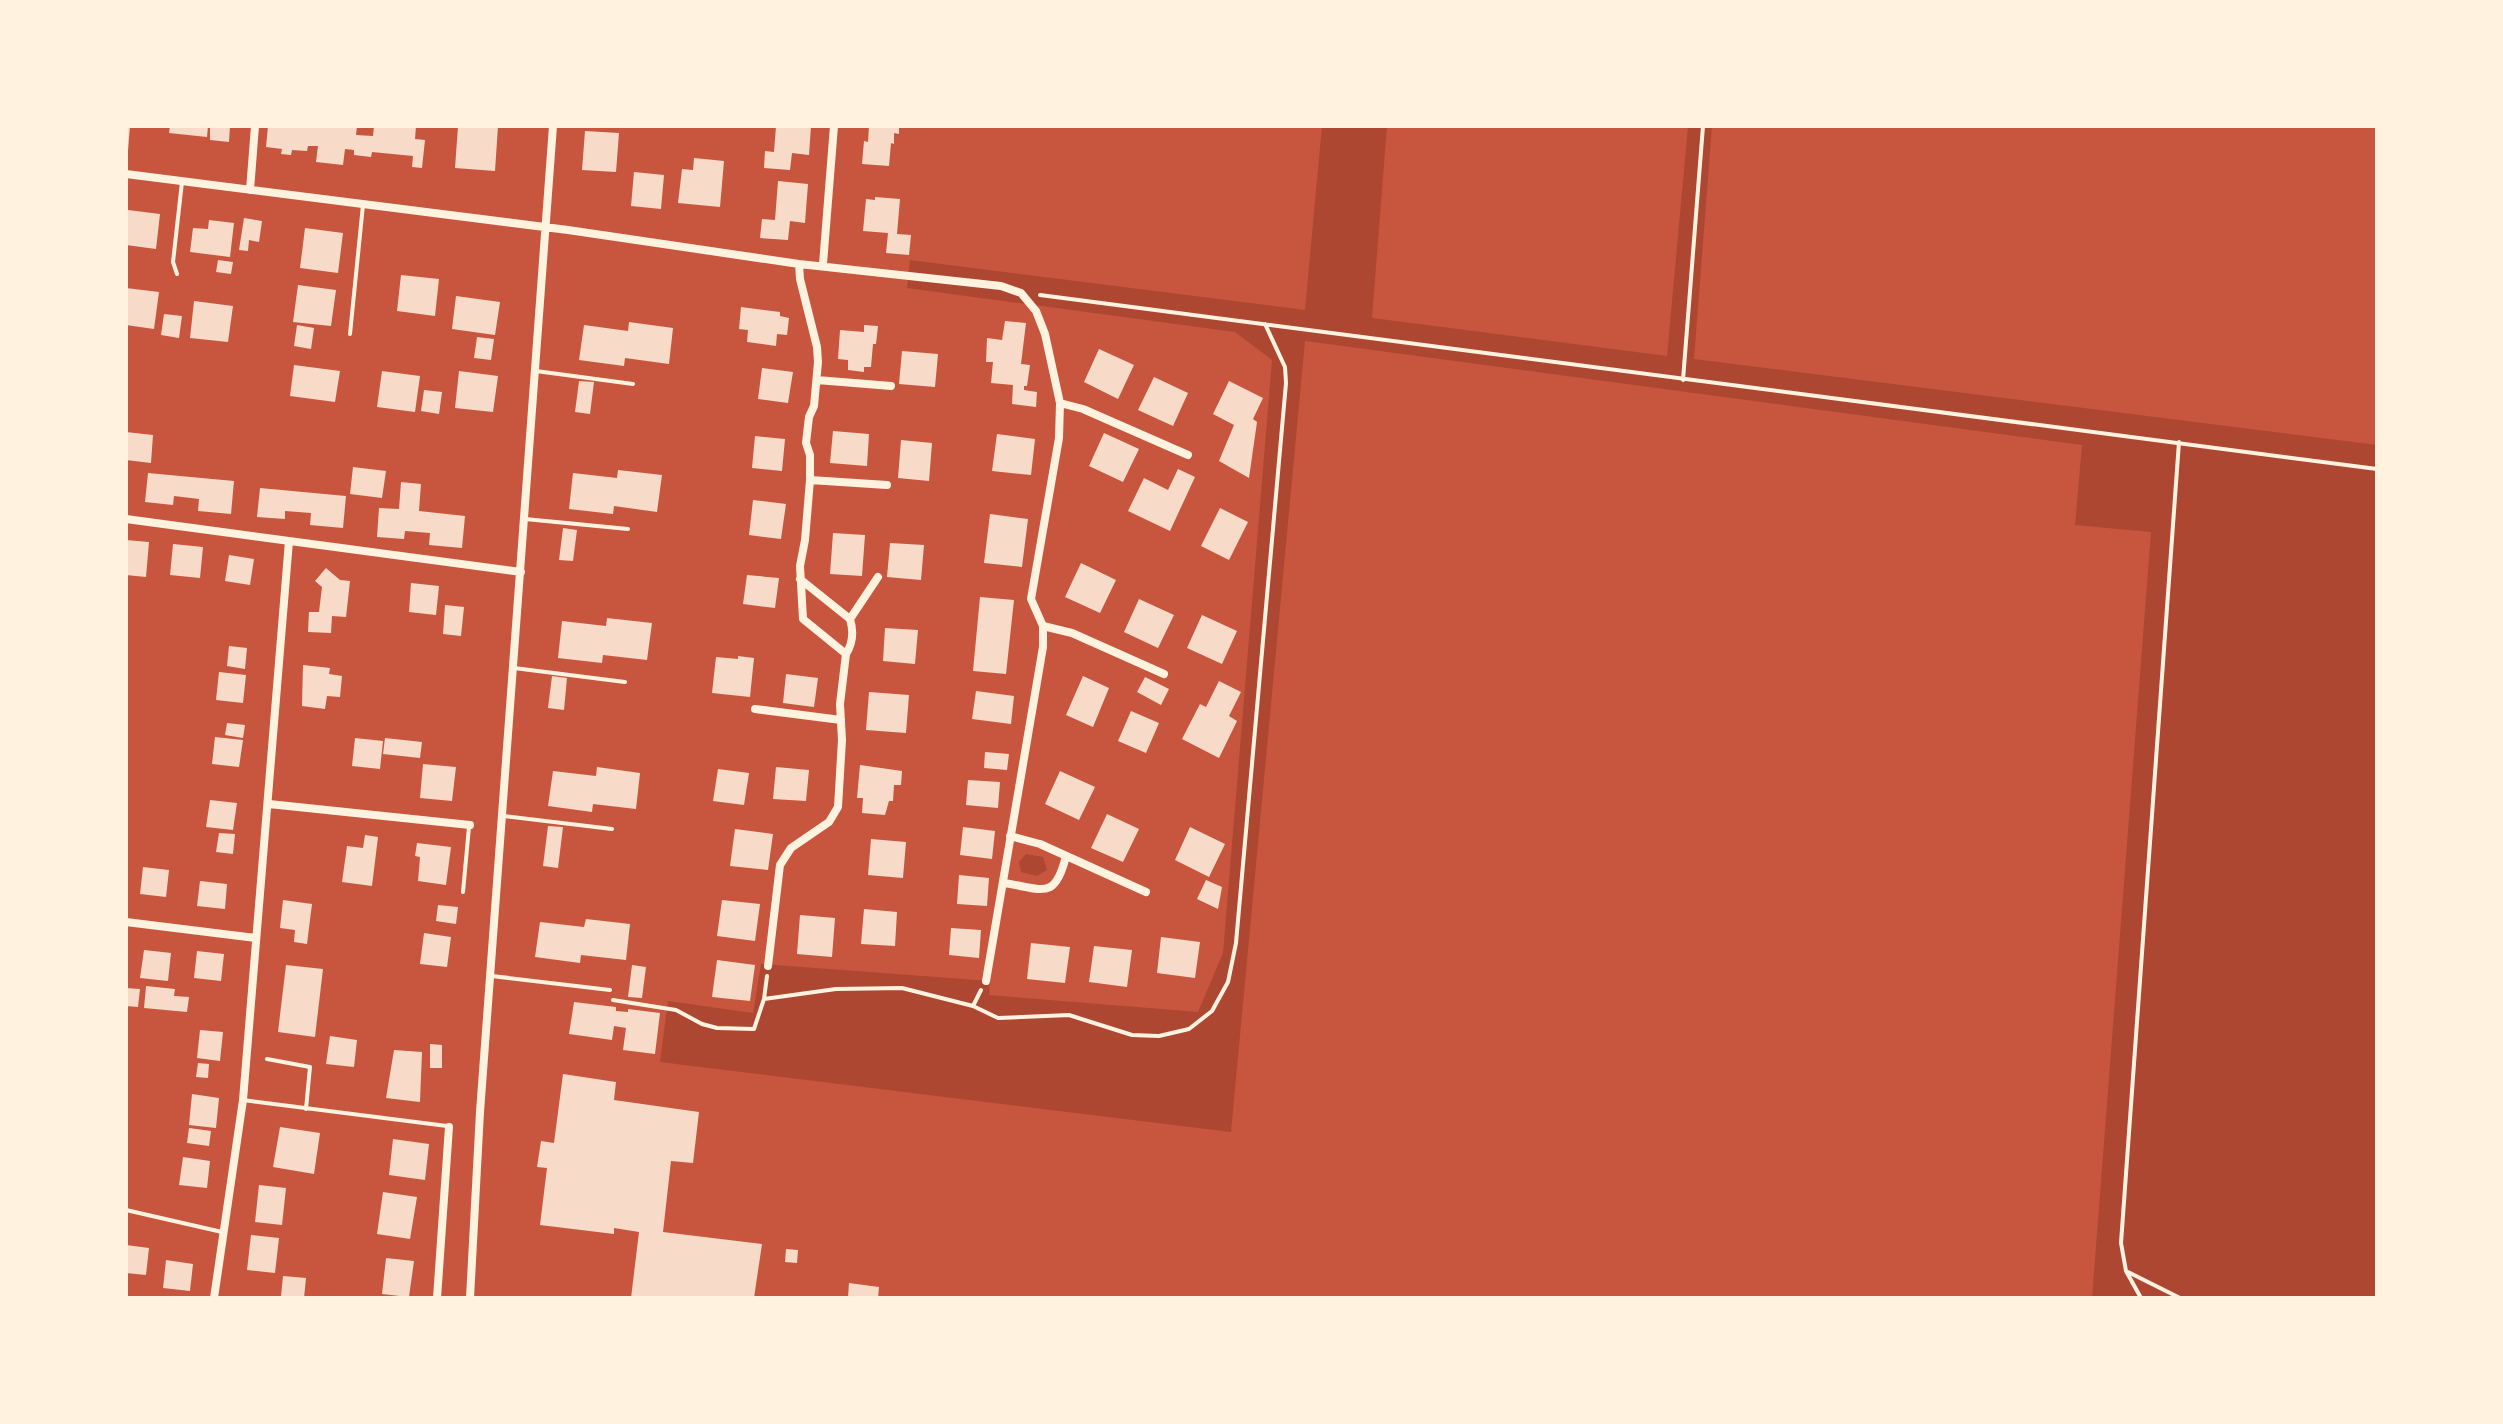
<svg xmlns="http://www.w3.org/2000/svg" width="2503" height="1424" viewBox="0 0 2503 1424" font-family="'Source Sans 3',sans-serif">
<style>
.green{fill:#ae4732}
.building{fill:#f7dbc8}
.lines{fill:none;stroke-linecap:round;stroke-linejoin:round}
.path{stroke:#fff3e0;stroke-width:4}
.service{stroke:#fff3e0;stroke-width:4}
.minor{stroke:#fff3e0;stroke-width:8}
</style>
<rect width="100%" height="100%" fill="#c8553d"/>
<!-- green -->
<path class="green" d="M1322,126H1387L1372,318L1667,356L1688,126H1712L1694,359L2377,445V1298H2092L2151,532L2075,525L2082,445L1305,341L1231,1132L660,1062L668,1001L753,1013L761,964L990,981L989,995L1198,1012L1223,953L1272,360L1235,332L907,288L910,260L1305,310Z
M1026,854L1043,857L1047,870L1037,876L1021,872L1019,862Z"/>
<!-- building -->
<path class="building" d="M126,126H130L128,151L126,150Z
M170,126H208L207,137L169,133Z
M210,126H230L229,142L210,140Z
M268,126H357L356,135L373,136L374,126H416L415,139L425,140L422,168L412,167L413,156L372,152L371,157L354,155V150L345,149L343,165L316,162L318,146H308L307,151L292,150L291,155L281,154L282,149L266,147Z
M458,126H498L495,171L455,168Z
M776,126H811L809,155L792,153L790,170L764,168L765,151L774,152Z
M869,126H899V134L894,133V144L891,143L889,166L862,164L864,141L868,142Z
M585,131L619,133L616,172L582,170Z
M694,158L724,161L720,207L678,203L682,169L693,170Z
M634,172L664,175L661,209L631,206Z
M778,181L808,184L805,223L790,221L788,240L760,238L762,219L775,220Z
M875,197L900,199L897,234L911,235L909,255L886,253L888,233L863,231L866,199L875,200Z
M128,210L160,214L156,249L126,245Z
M244,218L262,221L259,242L249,240L248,251L239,250Z
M209,220L234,223L230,257L190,252L193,228L208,229Z
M305,228L343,233L338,273L300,268Z
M218,260L233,262L231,274L216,272Z
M401,275L439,279L435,316L397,311Z
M298,285L336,290L331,326L293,322Z
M126,288L159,292L154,329L126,325Z
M456,296L500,302L495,335L452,329Z
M194,301L233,306L228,342L190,338Z
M741,307L780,312V316L789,318L787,335L777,334L776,346L747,342L748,330L739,329Z
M164,314L182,316L179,338L161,335Z
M1005,321L1026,323L1021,364L1030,365L1027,386H1024V390L1037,392L1036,407L1012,404L1013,385L991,383L993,362H986L987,338L1002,340Z
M629,322L673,328L669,364L625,358L624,366L579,360L584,325L628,331Z
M297,325L314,328L311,349L294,346Z
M864,325L878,326L876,344H873L871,367H864V372L848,370V360L838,359L840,330L864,332Z
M477,337L494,339L491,360L474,358Z
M1099,349L1134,365L1118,399L1084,382Z
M902,351L938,354L935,387L899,384Z
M294,365L340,371L335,402L290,396Z
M762,368L793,372L788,403L758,399Z
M382,371L420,376L415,412L377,407Z
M459,371L498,376L493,412L455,408Z
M1154,377L1188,393L1173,426L1138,410Z
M579,381L594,382L590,414L575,412Z
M1229,381L1263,398L1253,419L1257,422L1249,478L1219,461L1234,425L1213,414Z
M424,390L442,392L439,414L421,411Z
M833,431L869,434L867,466L830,463Z
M126,432L153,435L151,463L126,460Z
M1104,433L1139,449L1123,482L1089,466Z
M997,434L1035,439L1031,475L992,471Z
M755,436L785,439L782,471L752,468Z
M901,440L932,443L929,481L898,478Z
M353,467L386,471L382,498L350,494Z
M1178,469L1195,477L1170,531L1128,511L1144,478L1168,490Z
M618,470L662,475L657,512L614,506L613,514L569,509L573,473L617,478Z
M148,473L234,481L231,514L198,511L199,499L174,496L173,505L145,502Z
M401,482L421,484L419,511L465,516L462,548L429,545L430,533L405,531L404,539L377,537L379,508L399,509Z
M260,488L346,496L343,528L310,525L311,513L285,511V519L257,517Z
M753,500L786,504L781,539L749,535Z
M1220,508L1248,522L1229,560L1201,546Z
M990,514L1028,519L1022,567L984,563Z
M563,528L577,530L573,561L559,560Z
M833,533L865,535L862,576L830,574Z
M126,540L149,542L146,577L126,575Z
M890,543L924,545L921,580L887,577Z
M173,544L203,547L200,578L170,575Z
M229,555L254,559L250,585L225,581Z
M1081,563L1116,580L1100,613L1065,597Z
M326,568L340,580L350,581L346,617L332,616L331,633L308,632L309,612H319L322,587L315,581Z
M747,575L779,578L775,608L743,604Z
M411,583L439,586L436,615L409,612Z
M980,597L1014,600L1006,674L973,671Z
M1139,599L1174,615L1158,648L1124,632Z
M445,605L464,607L461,636L443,634Z
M1202,615L1237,631L1222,664L1187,648Z
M607,618L652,623L647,660L603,655L602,663L558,658L562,621L606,626Z
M885,628L918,630L915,664L883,661Z
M229,646L247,648L245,669L227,666Z
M738,656L754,658L750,697L712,693L716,657L738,659Z
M303,665L330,668L329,674L342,676L340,697L327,696L325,709L302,706Z
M219,672L246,675L243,703L216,700Z
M786,674L818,678L814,707L783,703Z
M552,676L567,678L564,710L548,708Z
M1083,676L1109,688L1093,727L1066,715Z
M1145,677L1169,689L1161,705L1137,692Z
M1219,681L1241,692L1229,716L1237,721L1219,758L1182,739L1200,704L1206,707Z
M976,691L1014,696L1011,724L972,719Z
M869,692L909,695L906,733L866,730Z
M1131,711L1159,723L1146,753L1118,741Z
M227,723L245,725L243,738L225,735Z
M215,737L243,740L239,767L212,764Z
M355,738L383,741L380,769L352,766Z
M385,738L422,742L420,758L383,754Z
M985,752L1009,754L1007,770L984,768Z
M423,764L456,767L452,801L420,798Z
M860,765L902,771L901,785H894L893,801H889L885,815L862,813L863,798H857Z
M597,767L640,773L636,809L593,804L592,812L548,806L553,771L596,776Z
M776,767L809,770L806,801L773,799Z
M718,769L749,773L744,805L713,801Z
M1060,771L1095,787L1079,820L1045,804Z
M968,780L1000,782L998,808L966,805Z
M210,800L237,803L233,830L206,827Z
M1107,814L1139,829L1123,862L1091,848Z
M548,826L563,827L558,868L543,866Z
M963,827L995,831L992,859L960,855Z
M1190,827L1225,844L1209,877L1175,860Z
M735,829L773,834L768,870L730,866Z
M219,833L235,834L233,854L216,852Z
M365,835L378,837L372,886L342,882L347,846L363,848Z
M871,839L906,842L903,878L868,875Z
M417,843L451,847L446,885L418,881L420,857L415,856Z
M143,867L169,870L166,897L140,894Z
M959,875L989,878L987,906L957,904Z
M1206,880L1222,887L1218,909L1197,899Z
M200,881L227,884L225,909L197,906Z
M283,900L312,904L307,944L294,942L295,930L280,928Z
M722,900L760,904L755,941L717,936Z
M438,905L458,907L456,924L436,921Z
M864,909L897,912L895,946L861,944Z
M800,915L835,918L832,957L797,954Z
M586,919L630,924L626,960L581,955L580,963L535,957L540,922L584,927Z
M951,928L981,930L979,958L949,955Z
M424,933L451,937L447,967L420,964Z
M1161,937L1200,942L1195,978L1157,973Z
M1031,943L1070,947L1065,983L1027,979Z
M1094,946L1132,950L1127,987L1089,982Z
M144,950L171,953L168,981L140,978Z
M197,951L224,954L221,981L194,978Z
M717,960L755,965L750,1001L712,997Z
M286,965L323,969L315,1037L278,1032Z
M632,965L646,967L642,998L628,997Z
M146,986L175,989L174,996L189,997L187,1012L144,1008Z
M126,988L140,989L138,1007L126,1006Z
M574,1002L616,1007V1011L628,1012V1009L660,1013L655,1054L623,1050L626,1028L614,1026L612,1040L569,1034Z
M200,1030L223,1032L220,1061L197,1058Z
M330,1036L357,1040L354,1067L326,1064Z
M430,1044L442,1045V1068H430Z
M394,1050L422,1052L420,1102L386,1098Z
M198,1063L209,1064L208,1078L196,1077Z
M563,1074L616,1082L614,1100L699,1112L693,1163L671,1161L663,1232L762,1244L754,1298H631L639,1232L614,1228V1234L540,1225L547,1168L537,1167L541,1141L554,1143Z
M192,1094L219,1098L216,1128L189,1125Z
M280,1127L320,1133L314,1174L273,1167Z
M189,1128L211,1131L209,1146L187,1143Z
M393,1139L429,1144L425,1180L389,1175Z
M183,1157L210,1161L207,1188L179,1185Z
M259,1185L286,1188L282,1225L255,1222Z
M383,1192L417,1197L410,1239L377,1234Z
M251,1235L279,1238L275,1273L247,1270Z
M126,1245L149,1248L146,1275L126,1273Z
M786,1249L798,1250L797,1263L785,1262Z
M386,1258L414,1261L409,1297L382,1294Z
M166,1260L193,1264L190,1291L163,1288Z
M283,1276L306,1278L304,1298L281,1296Z
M849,1283L879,1287L878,1298H848Z"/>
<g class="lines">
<!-- path -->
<path class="path" d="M1040,295L2377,469
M1683,380L1703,126
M764,999L767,976
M613,1000L676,1010L702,1024L717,1028L754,1029L764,999L836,989L902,988L973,1006L998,1018L1069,1015L1132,1035L1159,1036L1189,1029L1212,1011L1228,982L1236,943L1286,383L1285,367L1265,324
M973,1006L981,990
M2128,1272L2180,1298
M2141,1298L2126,1271L2121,1243L2179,442"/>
<!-- service -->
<path class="service" d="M177,274L173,262L182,182
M350,334L363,205
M536,371L633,384
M525,519L628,529
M514,668L625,682
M503,816L612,829
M463,892L469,827
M492,976L610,990
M267,1059L310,1067L306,1109
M243,1100L447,1126
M126,1210L222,1232"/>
<!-- minor -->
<path class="minor" d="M126,174L568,230L799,264L1001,286L1021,293L1036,311L1045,334L1060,403L1059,438L1031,599L1043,626V647L986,981
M250,190L255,126
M823,264L834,126
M817,380L891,386
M1060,403L1083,409L1188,455
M810,480L887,485
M126,519L521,572
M800,579L850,619C854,632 853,643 846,654
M850,619L878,577
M1043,626L1072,633L1164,674
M755,709L841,720
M269,804L470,825
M1010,836L1040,844L1146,892
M1004,883C1043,889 1055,901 1066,856
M126,922L256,938
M768,966L780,865L791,848L829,822L838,807L842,740L840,704L846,654L803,619L800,566L805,540L810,480V455L806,443L809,417L814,406L818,362L817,347L800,279L799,264
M214,1298L243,1100L289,541
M437,1298L449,1127
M470,1298L480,1112L553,126"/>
</g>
<!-- border -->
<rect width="2503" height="1424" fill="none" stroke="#fff3e0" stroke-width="256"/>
</svg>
